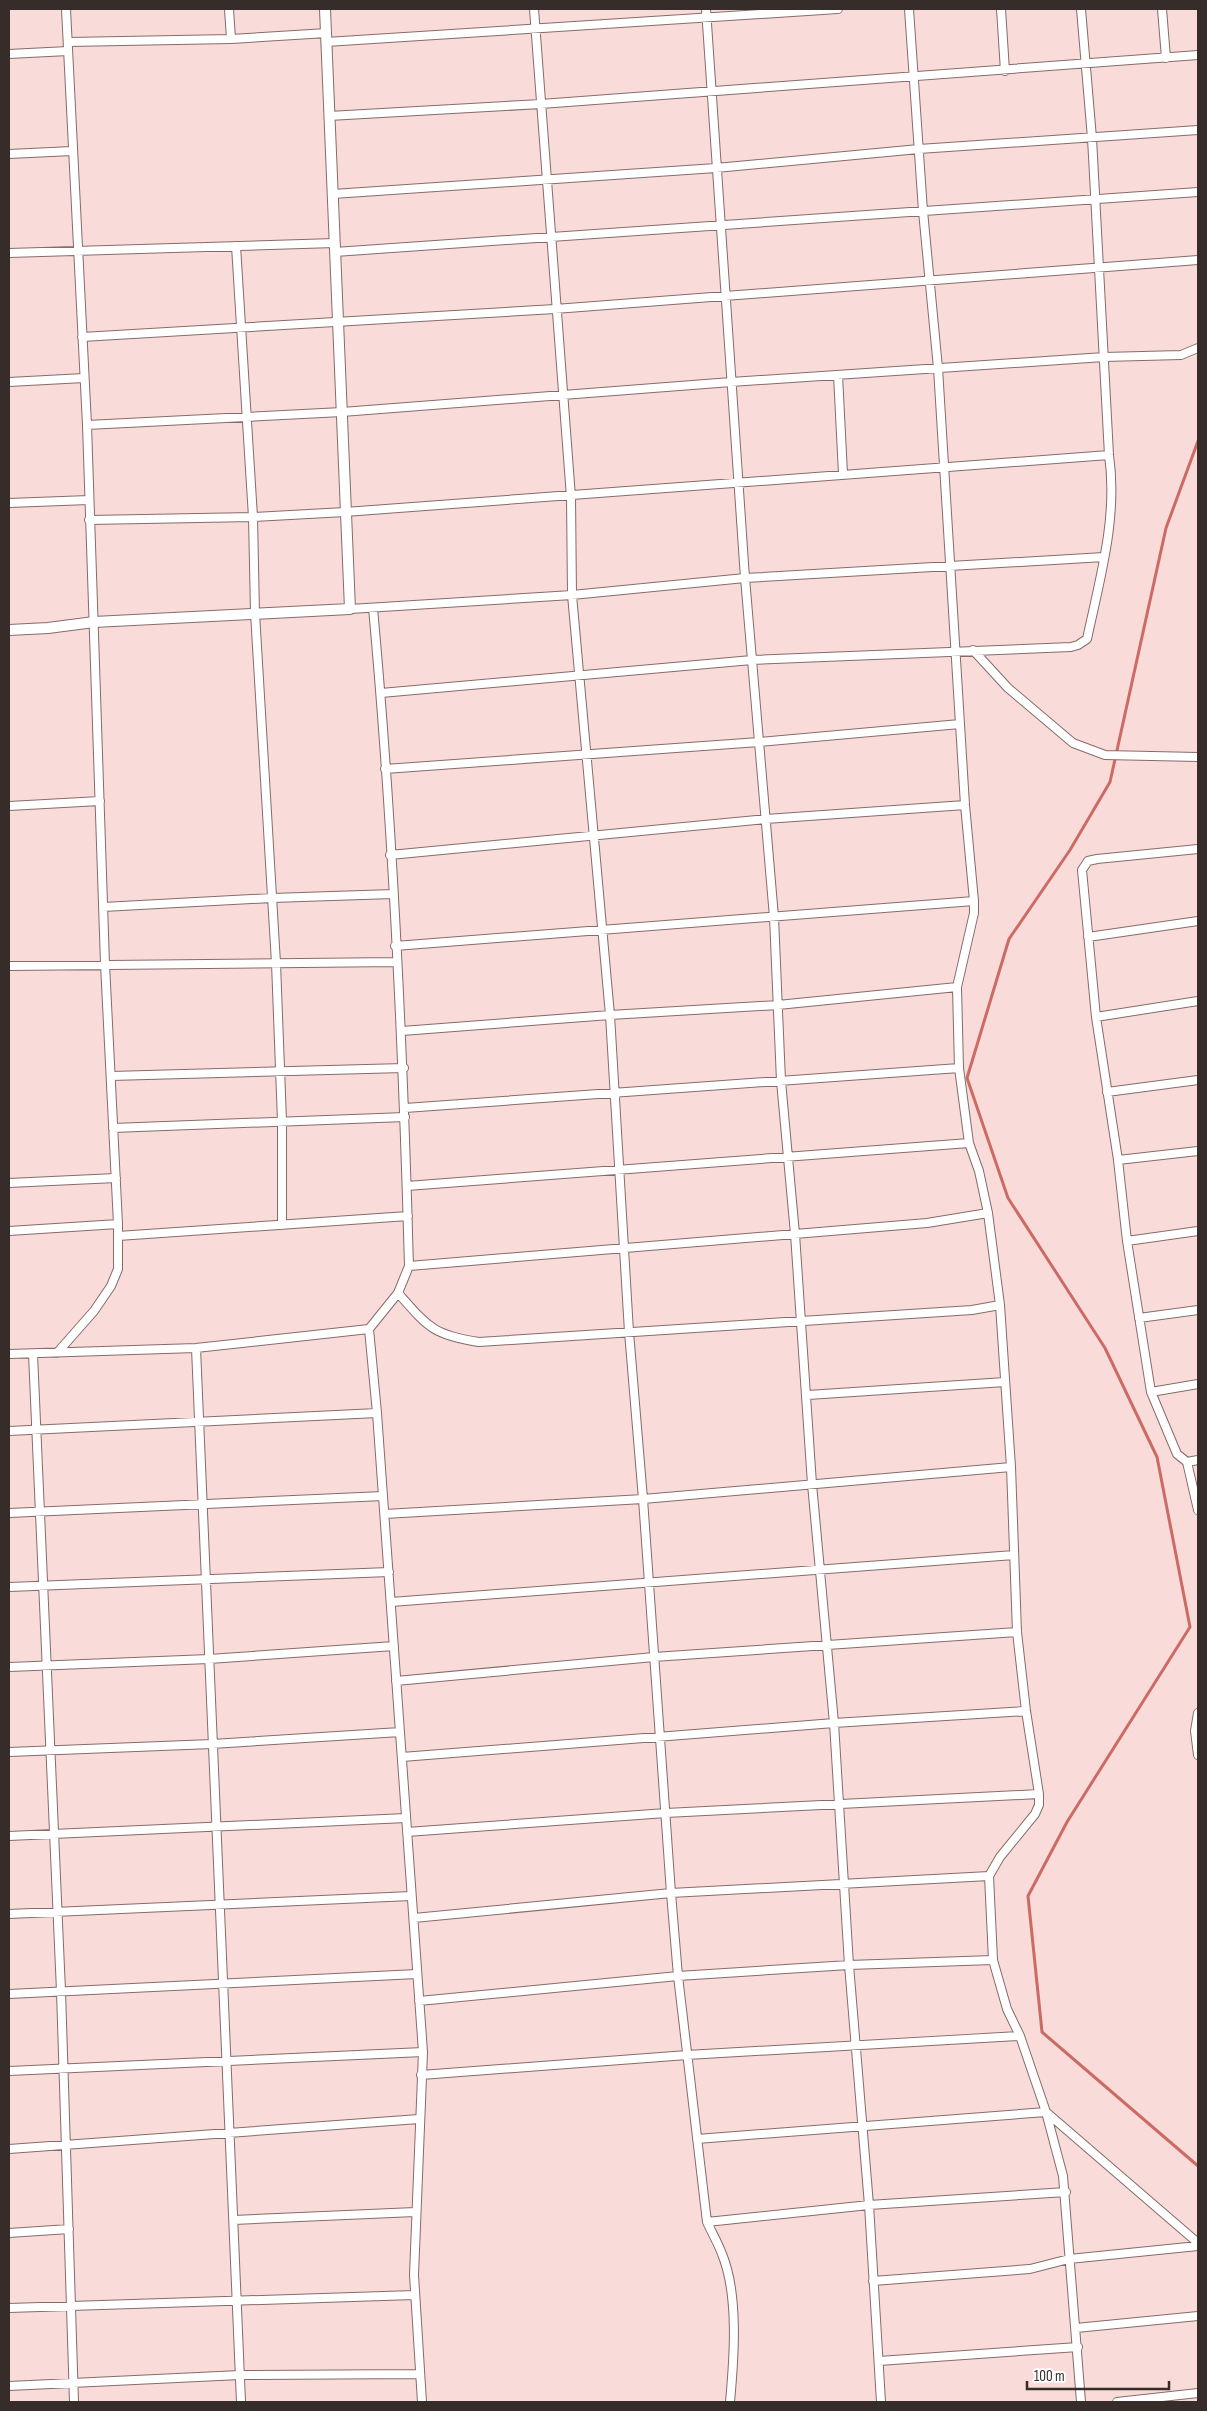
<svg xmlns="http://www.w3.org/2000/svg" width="1207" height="2411" viewBox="0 0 1207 2411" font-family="'Sofia Sans Condensed',sans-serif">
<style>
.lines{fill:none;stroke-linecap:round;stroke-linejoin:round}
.stream{stroke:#cc6b64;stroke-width:3}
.minor-casing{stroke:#856c69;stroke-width:10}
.tertiary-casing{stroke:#856c69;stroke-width:12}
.minor{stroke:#fff;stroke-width:8}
.tertiary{stroke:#fff;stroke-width:10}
</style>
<rect width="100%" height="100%" fill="#f9dcd9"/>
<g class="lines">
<!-- stream -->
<path class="stream" d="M1198,441L1166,528L1110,782L1070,850L1009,939L967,1078L1008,1198L1105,1348L1157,1457L1190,1627L1067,1822L1028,1896L1042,2032L1198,2166"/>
<!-- minor casing -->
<g class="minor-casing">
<path id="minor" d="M229,9L231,39
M534,9L571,497L572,595L610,1015L629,1332L643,1499L671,1893L678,1976L707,2222C712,2233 718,2243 722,2254C739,2295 734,2359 730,2402
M706,9L745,578L774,917L781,1081L795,1234L812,1484L834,1723L849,1965L869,2205L881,2402
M909,9L923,211L938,368L965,805L974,901V913L957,987L959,1068L969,1143L979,1171L988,1213L1000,1305L1011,1467L1017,1632L1026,1711L1039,1794V1805L1035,1814L1000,1857L989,1876L993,1960L1007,2009L1020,2036L1046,2112L1063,2176L1081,2402
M1001,9L1005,71
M1162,9L1166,58
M68,42L231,39L327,33
M326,42L838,9
M9,54L68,51
M329,116L541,104L1198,55
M9,154L72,151
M333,194L716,168L919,149L1198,130
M236,246L253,517L255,613L276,963L282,1121V1225
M335,252L1198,192
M9,253L335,243
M82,337L555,309L1198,260
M838,375L843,474
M9,382L84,378
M87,425L342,412L731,382L1104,357L1181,355L1198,348
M9,503L89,500
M89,520L253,517L345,512L1109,455
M373,608C393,826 403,1046 409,1266L398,1293C428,1327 433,1335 479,1342L972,1310L1000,1305
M350,609L572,595L745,578L1104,557
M973,650L1008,688L1073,743L1105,755L1198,757
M381,693L752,660L1071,647L1078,645L1087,639C1100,578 1118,517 1109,455L1092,138L1081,9
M385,769L759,742L960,724
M9,806L100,801
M1198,849L1097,859L1088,861L1082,870L1096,1017L1118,1160L1127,1241L1151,1392L1177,1454L1187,1462L1198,1510
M390,855L766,819L965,805
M103,907L272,898L393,894
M1088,937L1198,921
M395,946L974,901
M9,966L397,962
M1096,1017L1198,1001
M402,1031L610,1015L778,1005L957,987
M111,1076L404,1068
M1107,1092L1198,1080
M405,1108L959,1068
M113,1128L405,1117
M1118,1160L1198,1151
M9,1183L116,1178
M407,1186L969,1143
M9,1231L118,1224
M118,1236L408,1216
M1127,1241L1198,1231
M409,1266L927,1223L988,1213
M1139,1318L1198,1310
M369,1329L377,1413L423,2052L414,2275L422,2402
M196,1348L241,2402
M57,1353L94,1311L111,1286L118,1269V1224L105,964L87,425L66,9
M9,1354L196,1348L369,1329L398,1293
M33,1354L61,1991L74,2402
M1151,1392L1198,1384
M808,1395L1005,1382
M9,1431L377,1413
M1187,1462L1198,1460
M9,1513L383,1496
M385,1514L643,1499L1011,1467
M9,1587L389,1572
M391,1602L1014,1555
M9,1667L209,1659L394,1646
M396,1681L654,1657L1017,1632
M1198,1713L1195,1731L1198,1755
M9,1752L212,1744L400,1732
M402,1757L834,1723L1026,1711
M407,1832L666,1813L1039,1794
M9,1836L406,1818
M9,1914L411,1896
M414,1918L671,1893L989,1876
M9,1994L417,1974
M419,2001L678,1976L849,1965L993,1960
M9,2071L423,2052
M421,2075L687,2055L1020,2036
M697,2139L1046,2112L1198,2243
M9,2149L419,2119
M234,2220L415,2212
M707,2222L869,2205L1066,2192
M9,2233L69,2229
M873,2281L1030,2269L1069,2259L1198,2246
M9,2308L414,2295
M1076,2328L1198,2316
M879,2361L1078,2347
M9,2386L240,2375L420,2374
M1117,2402L1198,2393"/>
</g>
<!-- tertiary casing -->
<g class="tertiary-casing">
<path id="tertiary" d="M9,630L48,628L94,622L350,609L325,9"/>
</g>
<!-- minor -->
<use href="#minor" class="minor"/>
<!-- tertiary -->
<use href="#tertiary" class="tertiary"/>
</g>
<!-- border -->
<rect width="1207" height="2411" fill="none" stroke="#362c2a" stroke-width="20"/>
<!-- scale -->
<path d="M1027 2381v8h142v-8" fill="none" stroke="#362c2a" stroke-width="2.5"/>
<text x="1034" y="2381" font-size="15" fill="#362c2a" stroke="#ffffff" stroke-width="4" paint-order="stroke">100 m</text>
</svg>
